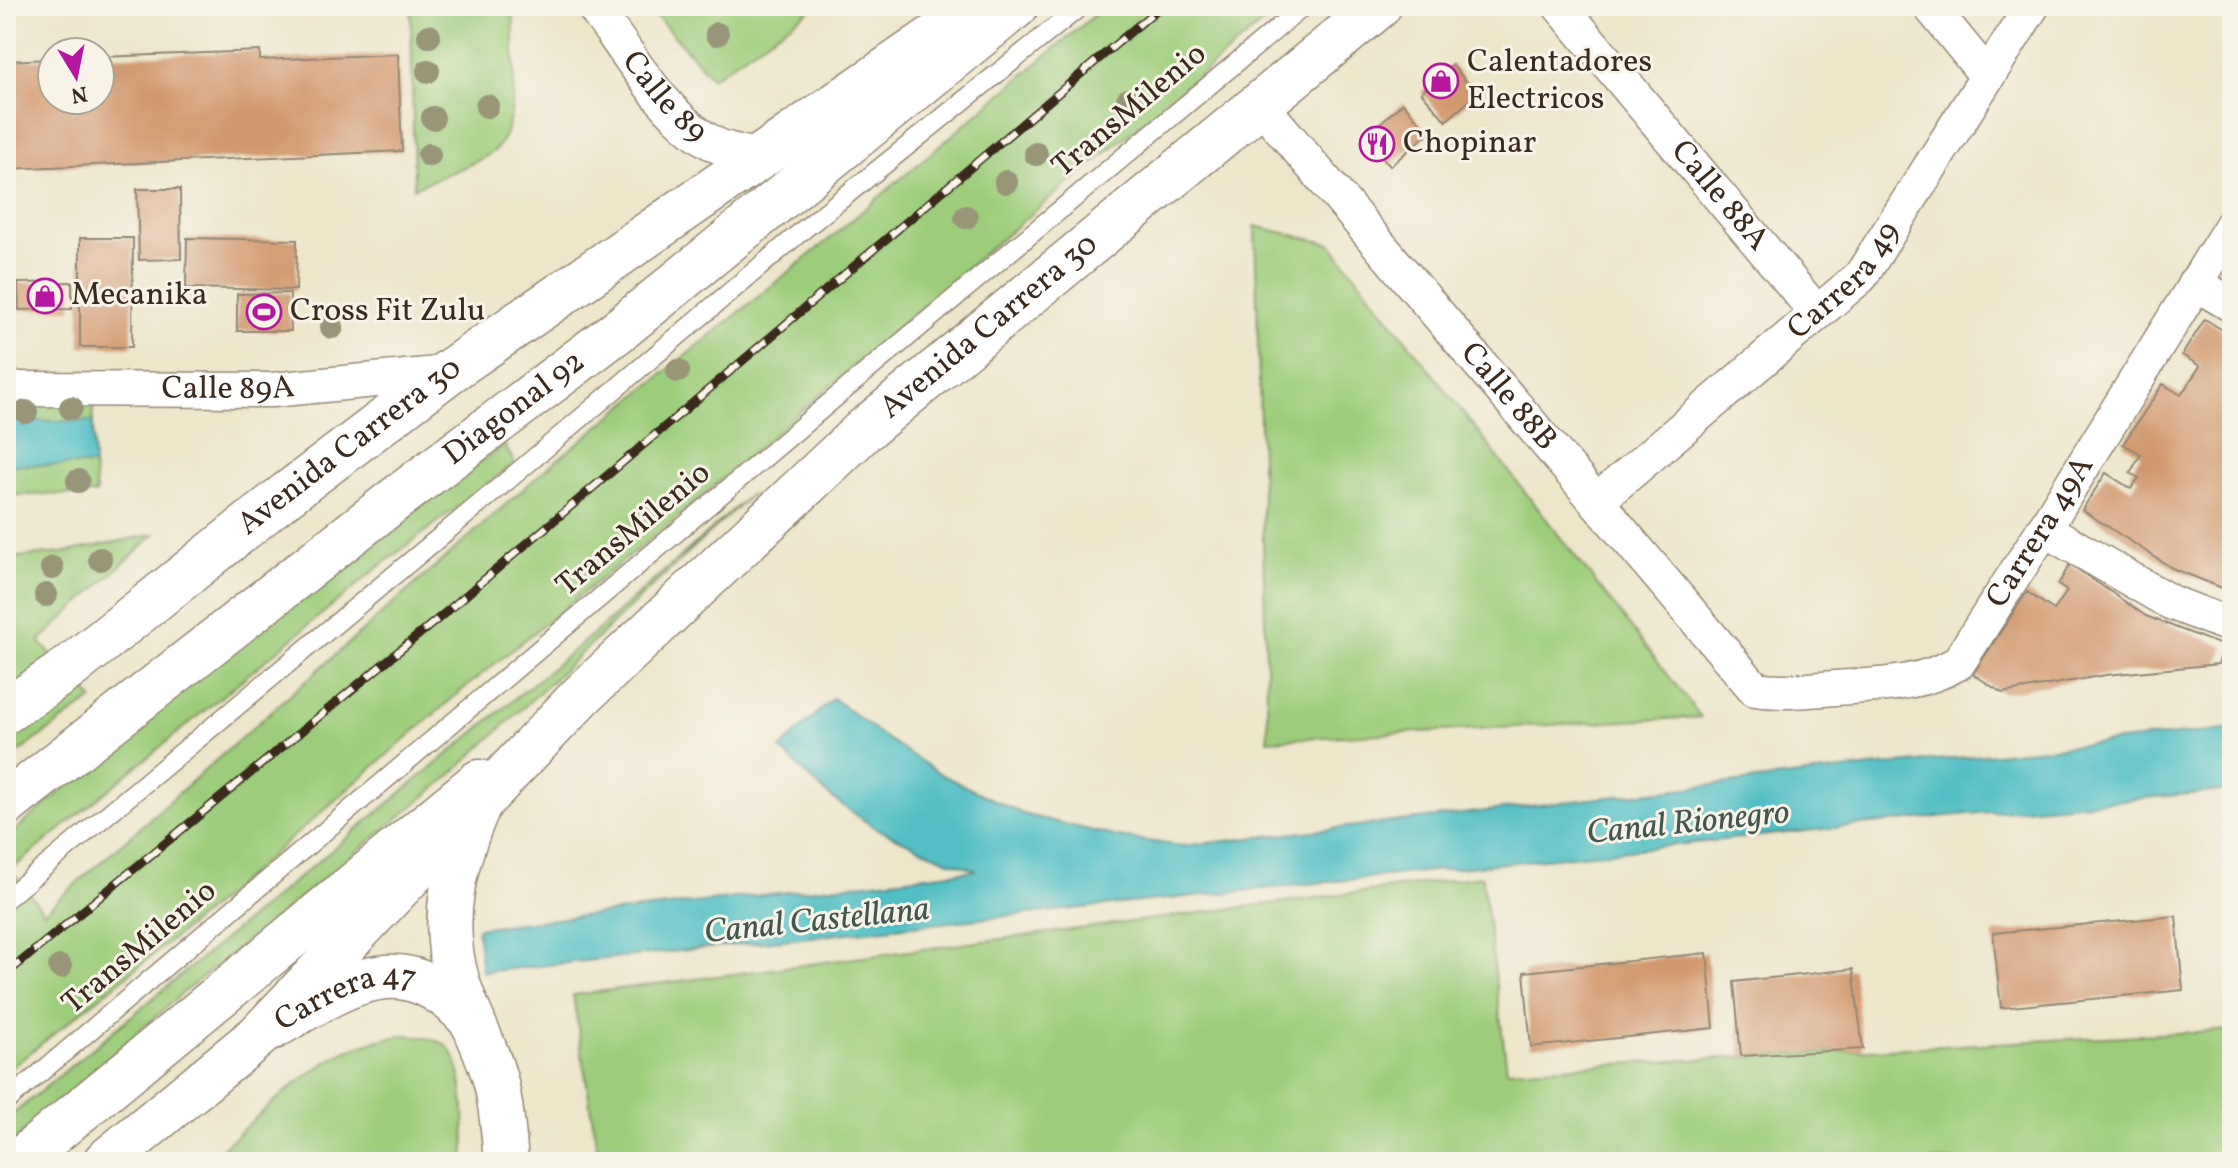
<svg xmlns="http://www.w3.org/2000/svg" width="2238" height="1168" viewBox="0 0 2238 1168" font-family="Vollkorn,serif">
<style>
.green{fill:#9dcd7c;stroke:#6c7c4d;stroke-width:2}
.water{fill:#51bfc5;stroke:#467472;stroke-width:2}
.building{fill:#d19970}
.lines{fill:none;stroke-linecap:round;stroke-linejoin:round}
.service-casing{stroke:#948874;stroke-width:21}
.minor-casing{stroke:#948874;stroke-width:37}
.tertiary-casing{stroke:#948874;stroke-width:47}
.primary-casing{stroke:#948874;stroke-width:47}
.trunk-casing{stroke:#948874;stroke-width:47}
.service{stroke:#fff;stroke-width:18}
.minor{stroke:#fff;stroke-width:34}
.tertiary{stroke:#fff;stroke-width:44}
.primary{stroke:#fff;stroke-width:44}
.trunk{stroke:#fff;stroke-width:44}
.rail-casing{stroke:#3b2a1e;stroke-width:9}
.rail{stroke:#f7f3e8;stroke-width:6;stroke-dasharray:18;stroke-linecap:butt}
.tree{fill:#999579}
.labels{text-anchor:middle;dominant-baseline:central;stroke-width:6;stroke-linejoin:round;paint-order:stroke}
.poi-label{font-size:32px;fill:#3b2a1e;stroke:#f7f3e8;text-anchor:start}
.street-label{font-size:32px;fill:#3b2a1e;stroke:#f7f3e8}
.water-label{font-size:34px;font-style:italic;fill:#425750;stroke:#f7f3e8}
</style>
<rect width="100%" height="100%" fill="#f7f3e8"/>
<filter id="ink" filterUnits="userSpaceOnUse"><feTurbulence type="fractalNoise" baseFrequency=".0125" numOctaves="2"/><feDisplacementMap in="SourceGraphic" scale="16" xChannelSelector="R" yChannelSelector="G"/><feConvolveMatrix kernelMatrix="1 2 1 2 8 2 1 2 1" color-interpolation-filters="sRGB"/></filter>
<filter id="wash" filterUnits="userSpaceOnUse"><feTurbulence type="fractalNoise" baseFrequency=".006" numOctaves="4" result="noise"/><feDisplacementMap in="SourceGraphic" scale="32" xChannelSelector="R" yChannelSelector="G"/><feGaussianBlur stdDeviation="1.8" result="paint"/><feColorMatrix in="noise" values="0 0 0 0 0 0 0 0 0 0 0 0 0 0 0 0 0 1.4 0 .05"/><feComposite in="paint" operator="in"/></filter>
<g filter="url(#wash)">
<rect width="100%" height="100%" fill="#ede6ca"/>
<!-- green -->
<path class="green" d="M411,6H513C513,43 522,127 494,151C480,163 433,179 414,188Z
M647,6H816L712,78Z
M1105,6H1284L984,253L678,517L462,690L205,913L6,1072V838L168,701L378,536L504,445L515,463L380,566L11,870L44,912L546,469L827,241Z
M1255,226L1331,244L1701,717L1268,740Z
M93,398V421H6V399Z
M6,465H94L96,494L6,495Z
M752,493L450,776L185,991L6,1148V1120L599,629Z
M155,534L39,641L93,699L6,761V558L62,553Z
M1482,876L1507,1070L2232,1030V1159L1768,1162H599L573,995Z
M407,1035C418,1037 434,1038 444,1044C468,1060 464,1133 465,1160L207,1162C249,1125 297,1075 347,1051C366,1042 386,1038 407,1035Z"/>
<!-- water -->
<path class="water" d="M6,421H93L94,465H6Z
M833,698L884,737L944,776L1023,814L1118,837L1182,846L1843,770L2232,729V790L1947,816L482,972L477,928L977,870L949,861L875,828L828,795L780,749Z"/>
<g id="blocks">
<!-- building -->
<path class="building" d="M260,51V60L398,54L402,151L6,169V61L52,59V100H100V57Z
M1452,65L1477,94L1446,121L1421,92Z
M1403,103L1429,133L1390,166L1364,137Z
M137,189H180L181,259L139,260Z
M80,238H133L132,347H80Z
M187,238L297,240L296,290L186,288Z
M72,282V309L19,310L18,283Z
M290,293L291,331H237V294Z
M2205,319L2232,336V592L2172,568L2082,510L2106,473L2131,489L2139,478L2130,473L2141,454L2123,444L2163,384L2181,395L2200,366L2182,355Z
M2070,564L2146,616L2224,646L2218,664L2106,675L2002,693L1973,674L2027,592L2054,610L2067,591L2058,585Z
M2176,916L2183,990L2001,1008L1993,933Z
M1707,953L1714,1028L1531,1047L1524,972Z
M1853,969L1863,1049L1741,1056L1734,982Z"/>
</g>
</g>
<g filter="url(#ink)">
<use href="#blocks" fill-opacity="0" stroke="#948874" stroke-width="2"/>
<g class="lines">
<!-- service casing -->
<g class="service-casing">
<path id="service" d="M6,899L514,475L803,230L1081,6
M6,1102L829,403L1304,6"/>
</g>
<!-- minor casing -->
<g class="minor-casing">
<g id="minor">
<path id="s1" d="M593,6C627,50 665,119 716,145C729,151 744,153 758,156"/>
<path id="s2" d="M1560,6L1817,313"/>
<path d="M1930,6L1987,76"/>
<path id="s3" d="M1260,104L1755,689C1782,693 1809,690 1836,688C1878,685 1921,685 1958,663L2044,529L2232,225"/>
<path d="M2195,283L2232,305"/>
<path id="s4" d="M6,389L272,390L447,373"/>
<path id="s5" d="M1597,501L1861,276L2032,6"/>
<path d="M2044,529L2170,602L2232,626"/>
</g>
</g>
<!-- tertiary casing -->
<g class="tertiary-casing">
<g id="tertiary">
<path d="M480,802C455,858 439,918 457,980C467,1015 487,1047 496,1083C502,1109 504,1136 506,1162"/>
<path id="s6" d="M273,1027C348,984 403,942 473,1022"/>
</g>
</g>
<!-- primary casing -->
<g class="primary-casing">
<g id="primary">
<path id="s7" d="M6,804L393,501L623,327L1016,6"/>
<path d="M18,1162L479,782"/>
</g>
</g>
<!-- trunk casing -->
<g class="trunk-casing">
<g id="trunk">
<path id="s8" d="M6,711L69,668L282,498L447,373L979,6"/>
<path id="s9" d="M105,1162L258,1036L580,697L863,431L1379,6"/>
</g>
</g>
<!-- service -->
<use href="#service" class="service"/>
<!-- minor -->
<use href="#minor" class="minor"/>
<!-- tertiary -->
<use href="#tertiary" class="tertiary"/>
<!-- primary -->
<use href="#primary" class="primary"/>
<!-- trunk -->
<use href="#trunk" class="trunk"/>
<!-- rail casing -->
<g class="rail-casing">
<path id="rail" d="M6,974L439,618L1161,6"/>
</g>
<!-- rail -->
<use href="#rail" class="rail"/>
</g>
<!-- trees -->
<g class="tree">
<circle cx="717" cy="34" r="12"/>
<circle cx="429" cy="36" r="12"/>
<circle cx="428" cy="71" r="12"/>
<circle cx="1128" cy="100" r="12"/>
<circle cx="487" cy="106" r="12"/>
<circle cx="433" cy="118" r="12"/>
<circle cx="1036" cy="154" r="12"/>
<circle cx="429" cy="155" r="12"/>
<circle cx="1006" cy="182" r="12"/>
<circle cx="966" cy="217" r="12"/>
<circle cx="332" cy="327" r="12"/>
<circle cx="678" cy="371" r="12"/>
<circle cx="71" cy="408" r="12"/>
<circle cx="26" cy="412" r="12"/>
<circle cx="78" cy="481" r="12"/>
<circle cx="100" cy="559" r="12"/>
<circle cx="52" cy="568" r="12"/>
<circle cx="46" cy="595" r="12"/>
<circle cx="60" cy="967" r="12"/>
</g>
</g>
<!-- icons -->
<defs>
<g id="shop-ring" transform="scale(1.8)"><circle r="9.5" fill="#f7f3e8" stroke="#b5179e" stroke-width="1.5"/><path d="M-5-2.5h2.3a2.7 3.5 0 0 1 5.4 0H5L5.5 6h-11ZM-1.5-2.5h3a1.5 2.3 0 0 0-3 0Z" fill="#b5179e"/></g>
<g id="restaurant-ring" transform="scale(1.8)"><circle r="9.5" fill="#f7f3e8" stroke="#b5179e" stroke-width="1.5"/><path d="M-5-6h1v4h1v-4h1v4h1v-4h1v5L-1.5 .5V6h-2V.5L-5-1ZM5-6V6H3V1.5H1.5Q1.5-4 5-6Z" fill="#b5179e"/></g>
<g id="stadium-ring" transform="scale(1.8)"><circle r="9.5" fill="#f7f3e8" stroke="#b5179e" stroke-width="1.5"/><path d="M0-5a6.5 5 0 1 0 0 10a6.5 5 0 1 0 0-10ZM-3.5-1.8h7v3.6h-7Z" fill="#b5179e"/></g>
</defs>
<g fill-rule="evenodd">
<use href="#shop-ring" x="1441" y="81"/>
<use href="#restaurant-ring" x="1377" y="144"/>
<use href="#shop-ring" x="45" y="296"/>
<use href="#stadium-ring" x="264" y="312"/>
</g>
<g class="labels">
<!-- poi labels -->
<g class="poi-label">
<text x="1467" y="63">Calentadores<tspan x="1467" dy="37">Electricos</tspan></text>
<text x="1403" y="144">Chopinar</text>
<text x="71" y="296">Mecanika</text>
<text x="290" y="312">Cross Fit Zulu</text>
</g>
<!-- street labels -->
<g class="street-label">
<text stroke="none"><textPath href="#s1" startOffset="116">Calle 89</textPath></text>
<text transform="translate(1130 111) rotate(-40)">TransMilenio</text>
<text stroke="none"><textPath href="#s2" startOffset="248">Calle 88A</textPath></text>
<text stroke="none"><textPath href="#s5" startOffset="332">Carrera 49</textPath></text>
<text stroke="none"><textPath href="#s9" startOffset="1218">Avenida Carrera 30</textPath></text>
<text stroke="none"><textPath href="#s4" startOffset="222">Calle 89A</textPath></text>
<text stroke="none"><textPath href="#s3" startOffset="384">Calle 88B</textPath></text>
<text stroke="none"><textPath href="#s7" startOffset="644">Diagonal 92</textPath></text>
<text stroke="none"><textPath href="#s8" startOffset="434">Avenida Carrera 30</textPath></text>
<text transform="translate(634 530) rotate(-40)">TransMilenio</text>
<text stroke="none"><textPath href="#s3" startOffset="1128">Carrera 49A</textPath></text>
<text transform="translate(140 948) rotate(-40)">TransMilenio</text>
<text stroke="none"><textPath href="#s6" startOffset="80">Carrera 47</textPath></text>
</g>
<!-- water labels -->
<g class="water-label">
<text transform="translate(1688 824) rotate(-6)">Canal Rionegro</text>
<text transform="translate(817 922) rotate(-6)">Canal Castellana</text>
</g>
</g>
<!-- margin -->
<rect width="2238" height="1168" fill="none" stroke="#f7f3e8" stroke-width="32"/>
<!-- north arrow -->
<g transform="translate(76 76) rotate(170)"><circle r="38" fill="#f7f3e8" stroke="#aca397" stroke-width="2"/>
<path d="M0-6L14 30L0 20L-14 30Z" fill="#b5179e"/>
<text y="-12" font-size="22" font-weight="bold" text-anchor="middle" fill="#3b2a1e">N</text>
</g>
</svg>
